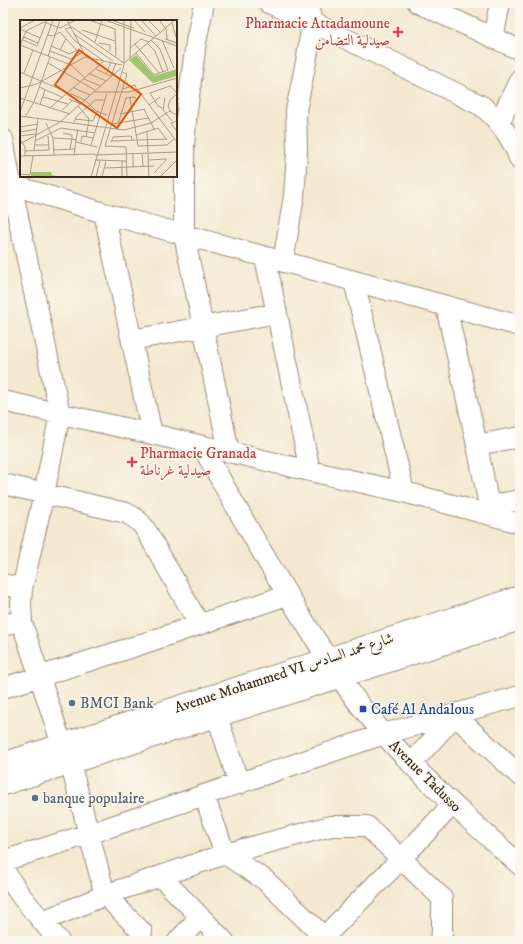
<svg xmlns="http://www.w3.org/2000/svg" width="523" height="944" viewBox="0 0 523 944" font-family="'IM FELL DW Pica',Amiri,serif">
<style>
.lines{fill:none;stroke-linecap:round;stroke-linejoin:round}
.minor-casing{stroke:#988977;stroke-width:22}
.major-casing{stroke:#988977;stroke-width:24}
.minor{stroke:#fff;stroke-width:20}
.major{stroke:#fff;stroke-width:22}
.health-dot{fill:#e0444e;stroke:#fbf7ec;stroke-width:1.5}
.service-dot{fill:#5c6f8a;stroke:#fbf7ec;stroke-width:1.5}
.transit-dot{fill:#1a4fb4;stroke:#fbf7ec;stroke-width:1.5}
.labels{text-anchor:middle;dominant-baseline:central;stroke-width:3;stroke-linejoin:round;paint-order:stroke}
.health-label{font-size:15px;fill:#be3a42;stroke:#fbf7ec;text-anchor:end}
.street-label{font-size:15px;fill:#3b2a1e;stroke:#fbf7ec}
.service-label{font-size:15px;fill:#4e5e75;stroke:#fbf7ec;text-anchor:start}
.transit-label{font-size:15px;fill:#164399;stroke:#fbf7ec;text-anchor:start}
.inset-road{fill:none;stroke:#aa9c89;stroke-width:1}
.view{fill:#df570d;fill-opacity:0.15;stroke:#df570d;stroke-width:2}
.inset-edge{fill:none;stroke:#3b2a1e;stroke-width:2}
</style>
<rect width="100%" height="100%" fill="#fbf7ec"/>
<filter id="ink" filterUnits="userSpaceOnUse"><feTurbulence type="fractalNoise" baseFrequency=".025" numOctaves="2"/><feDisplacementMap in="SourceGraphic" scale="8" xChannelSelector="R" yChannelSelector="G"/><feConvolveMatrix kernelMatrix="1 2 1 2 8 2 1 2 1" color-interpolation-filters="sRGB"/></filter>
<filter id="wash" filterUnits="userSpaceOnUse"><feTurbulence type="fractalNoise" baseFrequency=".012" numOctaves="4" result="noise"/><feDisplacementMap in="SourceGraphic" scale="16" xChannelSelector="R" yChannelSelector="G"/><feGaussianBlur stdDeviation="0.9" result="paint"/><feColorMatrix in="noise" values="0 0 0 0 0 0 0 0 0 0 0 0 0 0 0 0 0 1.4 0 .05"/><feComposite in="paint" operator="in"/></filter>
<g filter="url(#wash)">
<rect width="100%" height="100%" fill="#f4e8d0"/>
</g>
<g filter="url(#ink)">
<g class="lines">
<!-- minor casing -->
<g class="minor-casing">
<path id="minor" d="M204,3L196,42L186,119L184,146V235L229,452
M269,3L312,22L482,106C501,122 511,137 520,160
M418,3L520,50
M493,38L500,3
M499,123L520,79
M3,139L11,184L60,414L44,494L22,589L21,604L22,623L62,745
M3,182L104,213L520,326
M104,213L152,434
M265,257L310,471
M283,262L294,196L297,152L296,110L307,57L312,22L307,3
M354,281L404,492
M446,306L477,445L489,506L484,513
M132,340L277,313
M3,401L152,434L310,471L404,492L520,523
M477,445L520,437
M202,446C235,506 268,564 304,621C323,651 341,682 363,709C409,767 465,816 520,865
M3,484L126,513C136,518 141,522 147,532L199,624
M489,506L520,500
M3,584L22,589
M3,626L22,619
M3,688L127,649L287,595
M217,716L239,784
M70,762L105,895L142,932
M412,763L457,713L461,721L520,776
M204,795L225,854L265,880L324,937
M3,861L89,834L384,734L520,696
M3,869L21,896L59,941
M160,876L224,941
M43,921L105,895L225,854L331,826H367L442,898V934L439,941
M178,941L200,917
M320,941L401,859L452,805"/>
</g>
<!-- major casing -->
<g class="major-casing">
<path id="major" d="M3,764L520,597
M3,784L520,619"/>
</g>
<!-- minor -->
<use href="#minor" class="minor"/>
<!-- major -->
<use href="#major" class="major"/>
</g>
</g>
<!-- markers -->
<g class="health-dot">
<path d="M396 26h4v4h4v4h-4v4h-4v-4h-4v-4h4z"/>
<path d="M130 456h4v4h4v4h-4v4h-4v-4h-4v-4h4z"/>
</g>
<g class="service-dot">
<circle cx="72" cy="703" r="4"/>
<circle cx="35" cy="798" r="4"/>
</g>
<rect class="transit-dot" x="359" y="705" width="8" height="8" rx="2"/>
<g class="labels">
<!-- health labels -->
<g class="health-label">
<text x="390" y="23">Pharmacie Attadamoune<tspan x="390" dy="17">صيدلية التضامن</tspan></text>
<text x="140" y="453" text-anchor="start">Pharmacie Granada<tspan x="140" dy="17">صيدلية غرناطة</tspan></text>
</g>
<!-- street labels -->
<g class="street-label">
<text transform="translate(284 673) rotate(-18)">Avenue Mohammed VI شارع محمد السادس</text>
<text transform="translate(425 776) rotate(45)">Avenue Tadusso</text>
</g>
<!-- service labels -->
<g class="service-label">
<text x="80" y="703">BMCI Bank</text>
<text x="43" y="798">banque populaire</text>
</g>
<!-- transit labels -->
<g class="transit-label">
<text x="371" y="709">Café Al Andalous</text>
</g>
</g>
<!-- overview -->
<g transform="translate(20 20)">
<rect width="157" height="157" fill="#f4e8d0"/>
<path d="M116,35L134,56L157,49V56L133,63L109,40ZM11,152H31L32,155L40,157H11Z" fill="#9fc56f"/>
<path class="inset-road" d="M47,0L66,37M69,0L95,9L96,36M85,0L157,26M91,0L114,8M114,0L125,12M121,0L136,16M128,0L141,13M139,0L146,9L147,20M152,3L156,17M0,8L15,0M0,9L20,18M62,10L95,21M54,14L93,41M28,15L33,16L40,12L60,34M4,17L18,23M145,19L157,23M3,20L17,26L27,0M142,20L154,48M75,22L82,0M79,23L90,25V31M127,23L135,31L143,52M115,24L139,53M0,25L51,45L65,58M0,26L6,11L24,2L40,8L56,0M31,26L50,34L57,30M110,28L121,19L129,22M40,30L46,19M30,31L51,39L62,33M116,33L134,55L148,50L140,29L131,20M28,36L40,0M110,38L111,0M28,43L75,70M76,49L91,56M0,52L65,80L76,91L87,95M102,52L107,54L85,126L106,127L107,157M4,53L13,30M70,54L86,61M86,54L91,42M91,56L96,43M64,59L80,66M19,67L42,77M0,68L17,64L65,37L102,45M54,68L70,75M103,69L115,65L117,70M118,70L157,122M74,72H109L157,58M157,74L150,80L148,86L151,92L157,95M23,77L48,84M0,78L50,94M110,78L114,102M145,78L143,90L152,101M49,79L60,84M20,84L25,70M129,85L140,77M58,86L69,99L66,117M31,87L84,41L55,21L45,9L52,7L104,43L155,0M142,88L138,86L130,73L150,66L157,73M124,89L134,109M42,90L52,81M0,92L33,0M100,94L125,89M0,96L104,110L131,103L150,91M5,97L14,82L30,37M55,99L73,101L77,92M157,101L151,103L157,112M114,102L118,126L147,125L154,119M26,103L33,118L34,136M54,104L56,97L75,80H85M92,104L129,98M98,104L106,78L114,77L118,80M0,107L18,104M0,112L17,109M127,112L128,132M43,113L52,115V119L56,120L58,109M116,115L138,108L147,120M0,116L16,114M33,118L52,119L50,129M0,119L5,127V136M15,121L41,108L75,113M92,121L146,119M56,122L77,127M61,122L62,116L74,118M91,122L93,117L111,116L112,120M0,124L40,102L101,48M15,125H28M71,125L87,73M14,130L18,99M33,130L55,129M5,131L29,130L28,116M128,133L129,157M113,134V147M122,134L123,146M75,135L157,132M0,136L75,134M54,136L56,120M75,140L106,141M129,140L146,139M102,141V157M85,148L134,146M134,153L147,139M0,154L10,155L13,136M71,157L104,45V0M76,157L80,141M82,157L86,141M140,157L157,140"/>
<path class="view" d="M59,30L121,74L97,108L35,65Z"/>
<rect width="157" height="157" class="inset-edge"/>
</g>
<!-- margin -->
<rect width="523" height="944" fill="none" stroke="#fbf7ec" stroke-width="16"/>
</svg>
